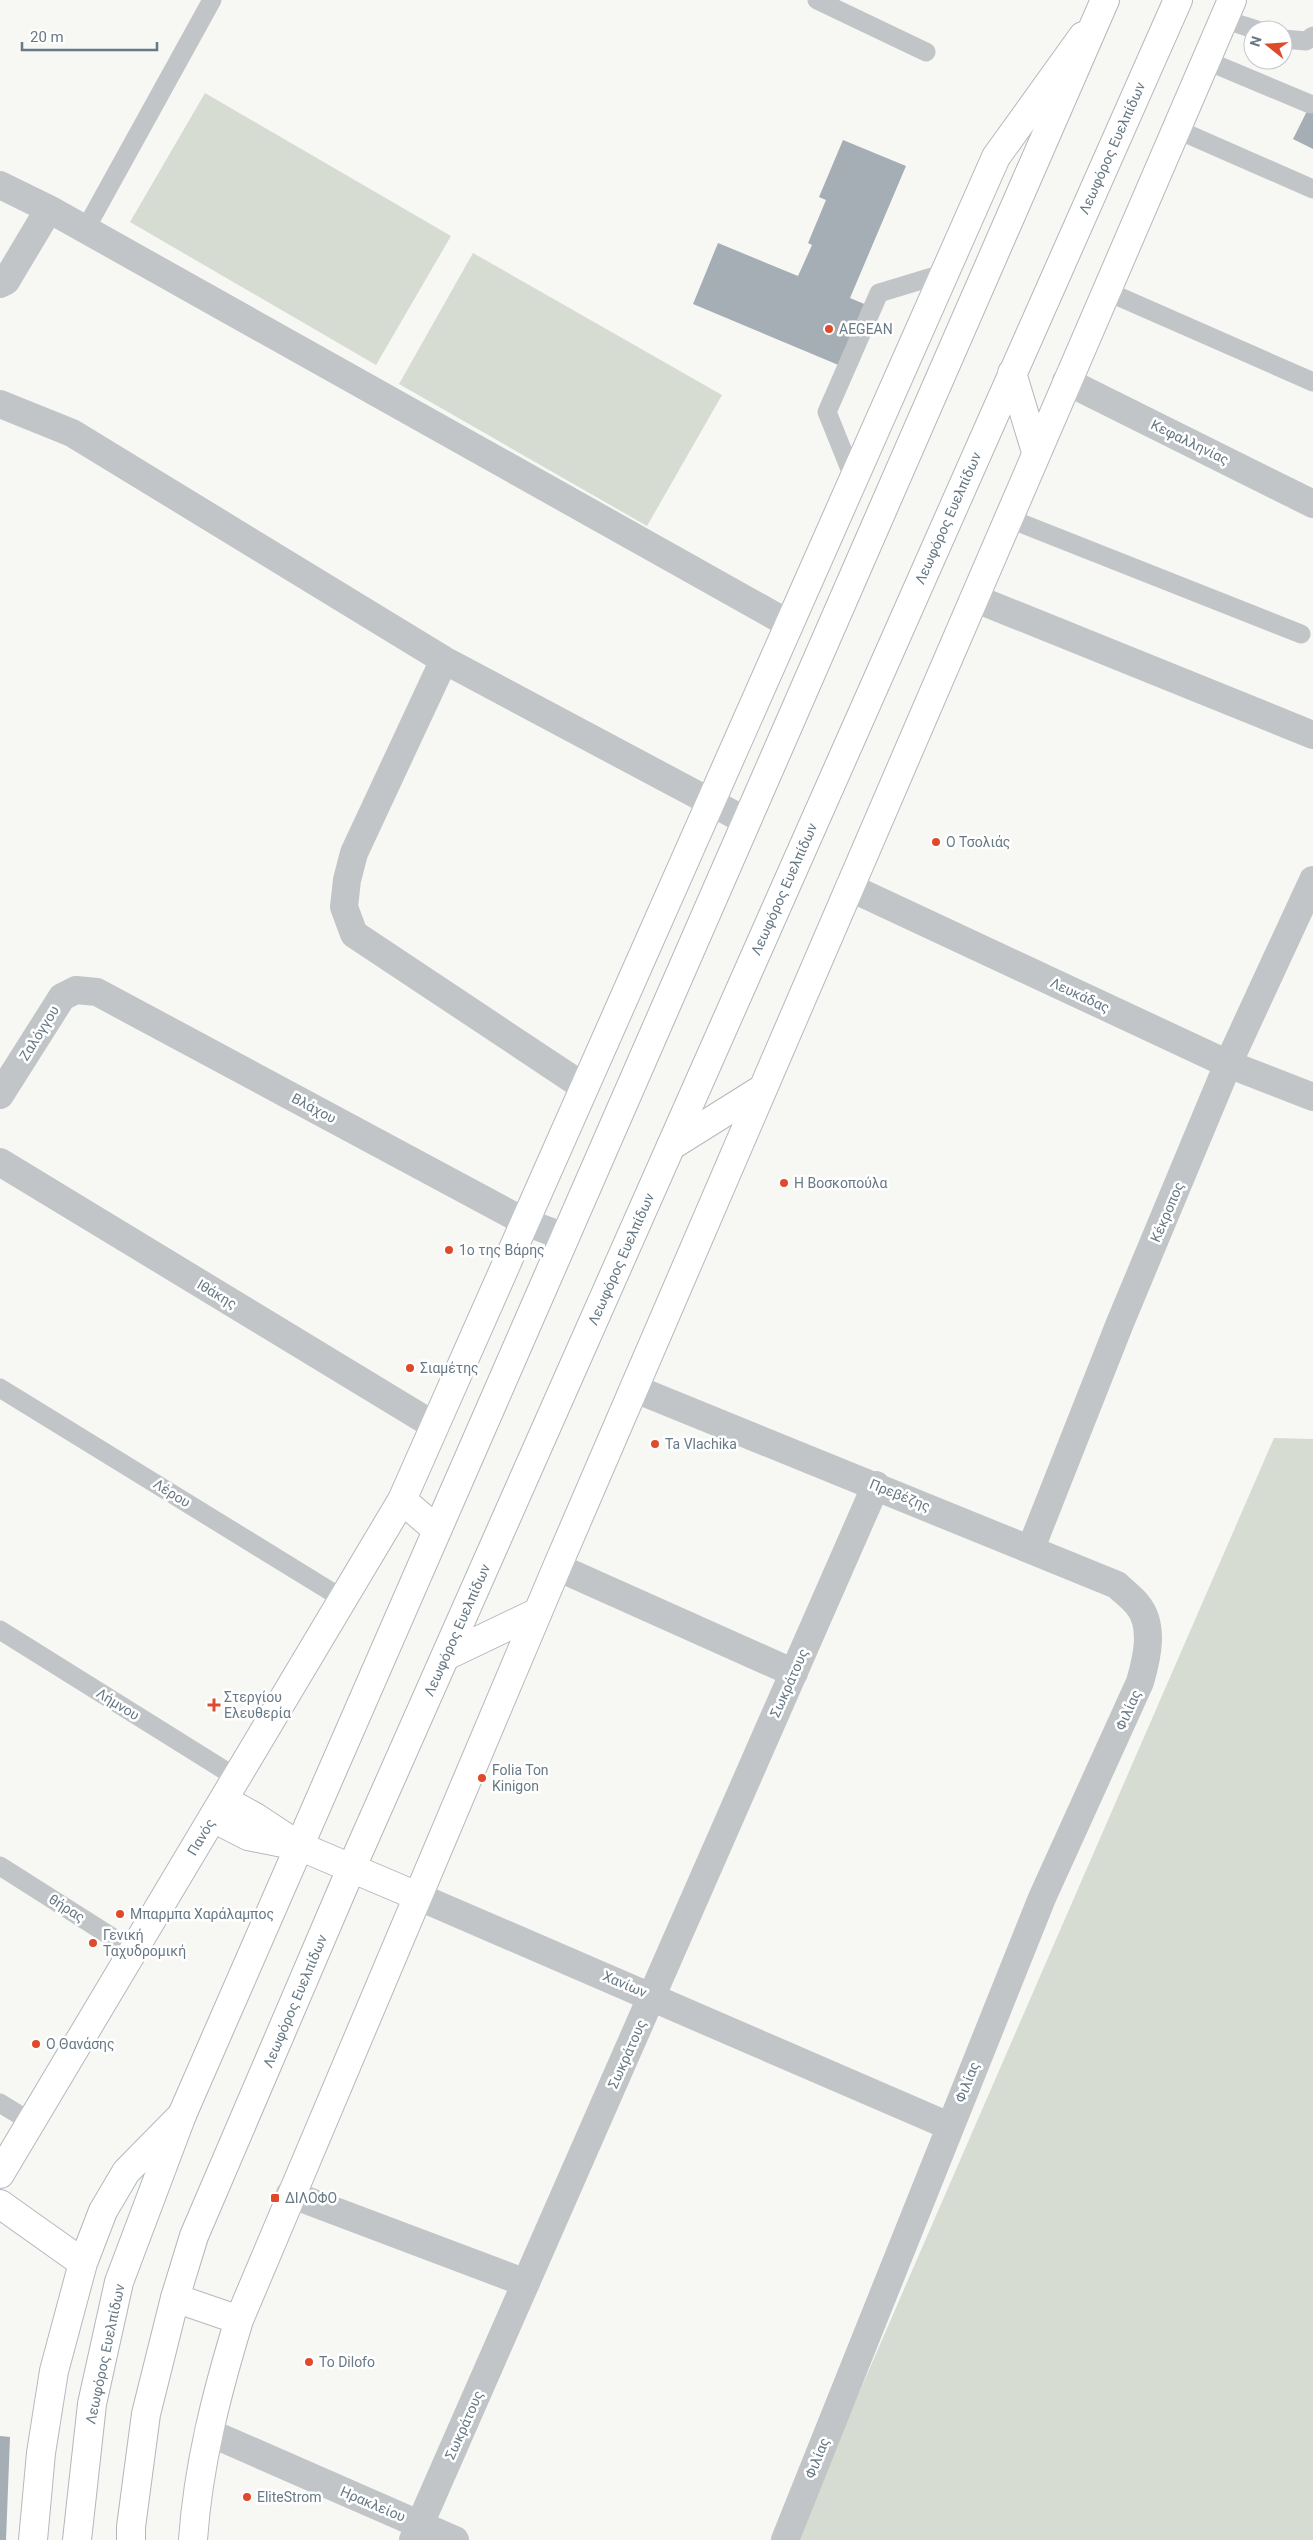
<svg xmlns="http://www.w3.org/2000/svg" width="1313" height="2540" viewBox="0 0 1313 2540" font-family="Roboto,sans-serif">
<style>
.green{fill:#d7dcd3}
.building{fill:#a5aeb4}
.lines{fill:none;stroke-linecap:round;stroke-linejoin:round}
.secondary-casing{stroke:#b3b9bd;stroke-width:30}
.primary-casing{stroke:#b2b7bb;stroke-width:30}
.lane{stroke:#c1c5c8;stroke-width:19}
.street{stroke:#c1c5c8;stroke-width:28}
.secondary{stroke:#fff;stroke-width:28}
.primary{stroke:#fff;stroke-width:28}
.poi-dot{fill:#df4a2c;stroke:#fff;stroke-width:2}
.labels{text-anchor:middle;dominant-baseline:central;stroke-width:5;stroke-linejoin:round;paint-order:stroke}
.street-label{font-size:14px;fill:#677985;stroke:#fff}
.poi-label{font-size:14px;fill:#677985;stroke:#fff;text-anchor:start}
</style>
<rect width="100%" height="100%" fill="#f7f7f4"/>
<!-- green -->
<path class="green" d="M205,93L451,236L376,365L130,222Z
M473,253L722,395L647,526L399,384Z
M1274,1438L1313,1439V2540H795Z"/>
<!-- building -->
<path class="building" d="M1313,99V149L1293,139Z
M843,140L906,166L850,298L874,308L848,369L693,304L718,243L798,276L812,245L808,243L826,200L819,197Z
M0,2436L10,2437L6,2540H0Z"/>
<g class="lines">
<!-- secondary casing -->
<g class="secondary-casing">
<path id="secondary" d="M671,1146L762,1089
M402,1500L437,1530
M446,1656L538,1612
M224,1800L255,1817L299,1846L417,1896
M213,1818L248,1836L288,1844
M0,2174L402,1500L996,157L1083,36
M0,2204L83,2263
M175,2298L239,2320
M33,2540L41,2453L54,2371L83,2263L103,2211L126,2172L182,2115
M193,2540C198,2465 217,2392 239,2320L557,1567L1232,0"/>
</g>
<!-- primary casing -->
<g class="primary-casing">
<path id="primary" d="M1012,373L1036,452
M77,2540L92,2404L119,2282L182,2115L1105,0
M131,2540V2527L146,2414L175,2298L194,2236L351,1869L1178,0"/>
</g>
<!-- lane -->
<path class="lane" d="M817,0L926,52
M1223,19L1257,30
M1283,39L1306,41L1313,36
M1205,60L1310,104
M1176,129L1313,189
M85,230L212,0
M1106,291L1313,382
M854,479L827,412L879,293L945,273
M1008,518L1301,634
M0,1388L343,1599
M0,1630L237,1778
M0,1866L134,1951
M0,2103L31,2122"/>
<!-- street -->
<path class="street" d="M0,185L49,209L789,624
M0,284L6,281L49,209
M1066,381L1313,504
M0,404L72,433L444,660L746,821
M974,598L1313,735
M444,660L354,853L347,880L344,907L354,934L584,1087
M849,887L1228,1064L1313,1097
M0,1095L62,997L76,990L97,992L525,1222L565,1237
M0,1162L435,1426
M633,1388L1117,1585C1123,1591 1131,1597 1137,1604C1155,1625 1147,1658 1140,1682L1042,1898L785,2540
M1031,1548L1120,1323L1228,1064L1313,880
M557,1567L794,1673
M417,1896L949,2126
M290,2194L526,2283
M208,2432L455,2540
M413,2540L876,1485"/>
<!-- secondary -->
<use href="#secondary" class="secondary"/>
<!-- primary -->
<use href="#primary" class="primary"/>
</g>
<!-- markers -->
<g class="poi-dot">
<circle cx="829" cy="329" r="5"/>
<circle cx="936" cy="842" r="5"/>
<circle cx="784" cy="1183" r="5"/>
<circle cx="449" cy="1250" r="5"/>
<circle cx="410" cy="1368" r="5"/>
<circle cx="655" cy="1444" r="5"/>
<path d="M211.5 1697.5h5v5h5v5h-5v5h-5v-5h-5v-5h5z"/>
<circle cx="482" cy="1778" r="5"/>
<circle cx="120" cy="1914" r="5"/>
<circle cx="93" cy="1943" r="5"/>
<circle cx="36" cy="2044" r="5"/>
<rect x="270" y="2193" width="10" height="10" rx="2.5"/>
<circle cx="309" cy="2362" r="5"/>
<circle cx="247" cy="2497" r="5"/>
</g>
<g class="labels">
<!-- street labels -->
<g class="street-label">
<text transform="translate(1112 148) rotate(-66)">Λεωφόρος Ευελπίδων</text>
<text transform="translate(1190 442) rotate(26)">Κεφαλληνίας</text>
<text transform="translate(948 518) rotate(-66)">Λεωφόρος Ευελπίδων</text>
<text transform="translate(784 889) rotate(-66)">Λεωφόρος Ευελπίδων</text>
<text transform="translate(1080 995) rotate(25)">Λευκάδας</text>
<text transform="translate(39 1033) rotate(-58)">Ζαλόγγου</text>
<text transform="translate(314 1108) rotate(28)">Βλάχου</text>
<text transform="translate(1167 1212) rotate(-67)">Κέκροπος</text>
<text transform="translate(621 1259) rotate(-66)">Λεωφόρος Ευελπίδων</text>
<text transform="translate(217 1294) rotate(31)">Ιθάκης</text>
<text transform="translate(172 1493) rotate(32)">Λέρου</text>
<text transform="translate(900 1495) rotate(22)">Πρεβέζης</text>
<text transform="translate(457 1630) rotate(-66)">Λεωφόρος Ευελπίδων</text>
<text transform="translate(789 1683) rotate(-66)">Σωκράτους</text>
<text transform="translate(118 1704) rotate(32)">Λήμνου</text>
<text transform="translate(1128 1710) rotate(-66)">Φιλίας</text>
<text transform="translate(201 1837) rotate(-59)">Πανός</text>
<text transform="translate(67 1908) rotate(32)">θήρας</text>
<text transform="translate(625 1984) rotate(23)">Χανίων</text>
<text transform="translate(295 2001) rotate(-67)">Λεωφόρος Ευελπίδων</text>
<text transform="translate(627 2054) rotate(-66)">Σωκράτους</text>
<text transform="translate(967 2082) rotate(-68)">Φιλίας</text>
<text transform="translate(105 2354) rotate(-78)">Λεωφόρος Ευελπίδων</text>
<text transform="translate(464 2425) rotate(-66)">Σωκράτους</text>
<text transform="translate(817 2458) rotate(-68)">Φιλίας</text>
<text transform="translate(373 2504) rotate(23)">Ηρακλείου</text>
</g>
<!-- poi labels -->
<g class="poi-label">
<text x="839" y="329">AEGEAN</text>
<text x="946" y="842">Ο Τσολιάς</text>
<text x="794" y="1183">Η Βοσκοπούλα</text>
<text x="459" y="1250">1ο της Βάρης</text>
<text x="420" y="1368">Σιαμέτης</text>
<text x="665" y="1444">Ta Vlachika</text>
<text x="224" y="1697">Στεργίου<tspan x="224" dy="16">Ελευθερία</tspan></text>
<text x="492" y="1770">Folia Ton<tspan x="492" dy="16">Kinigon</tspan></text>
<text x="130" y="1914">Μπαρμπα Χαράλαμπος</text>
<text x="103" y="1935">Γενική<tspan x="103" dy="16">Ταχυδρομική</tspan></text>
<text x="46" y="2044">O Θανάσης</text>
<text x="285" y="2198">ΔΙΛΟΦΟ</text>
<text x="319" y="2362">To Dilofo</text>
<text x="257" y="2497">EliteStrom</text>
</g>
</g>
<!-- north arrow -->
<g transform="translate(1268 45) rotate(287)"><circle r="24" fill="#ffffff" stroke="#c2c9ce"/>
<path d="M0-4L9 19L0 12L-9 19Z" fill="#df4a2c"/>
<text y="-8" font-size="14" font-weight="bold" text-anchor="middle" fill="#677985">N</text>
</g>
<!-- scale -->
<path d="M22 42v8h135v-8" fill="none" stroke="#677985" stroke-width="2.5"/>
<text x="30" y="42" font-size="15" fill="#677985" stroke="#ffffff" stroke-width="4" paint-order="stroke">20 m</text>
</svg>
